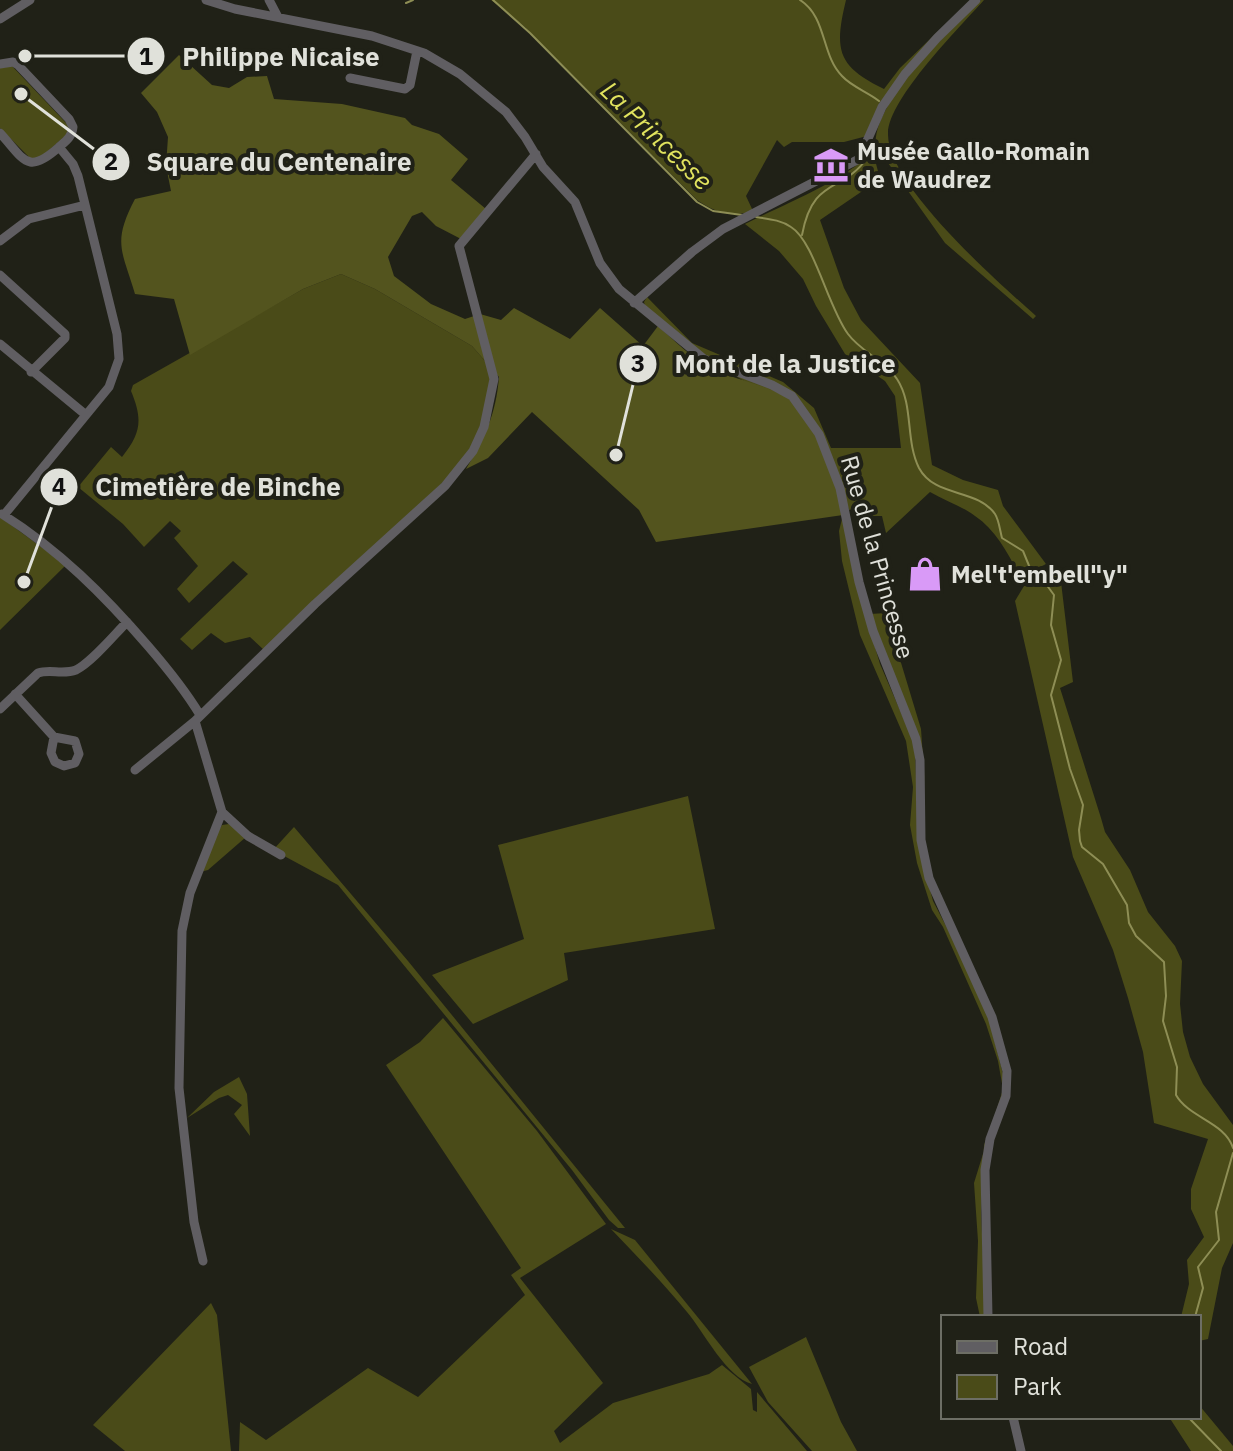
<svg xmlns="http://www.w3.org/2000/svg" width="1233" height="1451" viewBox="0 0 1233 1451" font-family="'IBM Plex Sans',sans-serif">
<style>
.green{fill:#4a4b18}
.forest{fill:#53541e}
.lines{fill:none;stroke-linecap:round;stroke-linejoin:round}
.stream{stroke:#8e8e55;stroke-width:2}
.minor{stroke:#605e62;stroke-width:9}
.labels{text-anchor:middle;dominant-baseline:central;stroke-width:8;stroke-linejoin:round;paint-order:stroke}
.poi-label{font-size:24px;font-weight:bold;fill:#e0e1da;stroke:#202117;text-anchor:start}
.street-label{font-size:24px;fill:#e0e1da;stroke:#202117}
.water-label{font-size:26px;font-style:italic;fill:#e1e35e;stroke:#202117}
.leader{fill:none;stroke:#e0e1da;stroke-width:3}
.callout-dot{fill:#e0e1da;stroke:#202117;stroke-width:3}
.mark-label{font-size:24px;text-anchor:middle;font-weight:bold;fill:#111}
.callout-label{font-size:26px;text-anchor:middle;font-weight:bold;fill:#e0e1da;stroke:#202117;stroke-width:8;stroke-linejoin:round;paint-order:stroke}
</style>
<rect width="100%" height="100%" fill="#202117"/>
<!-- green -->
<path class="green" d="M491,0H846C834,50 837,66 884,89L900,68L952,18L934,38L867,136L844,142H792L784,147L777,140L746,196L753,211C732,218 714,212 697,200L525,27Z
M981,0H984C960,27 889,98 888,133C886,184 998,282 1036,316L1033,319L945,243L876,146C871,103 952,29 981,0Z
M12,66L68,125L69,132L65,136L39,159L30,158L0,128V68Z
M867,155L874,156L880,179L820,220L844,288L861,320L920,383L932,465L963,480L998,490L1003,506L1046,564L1020,577C1009,555 996,530 975,516C962,506 945,501 930,492L886,533L882,516H871L866,505L849,510L817,424L700,355L646,310L644,302L647,297L692,343L783,382L814,408L831,448H901L895,396L885,381L845,354L816,306L803,279L779,251L745,224C774,209 850,178 867,155Z
M341,274L375,289L472,346L492,369C486,413 483,436 455,471L264,650L250,637L225,643L211,633L192,650L180,639L248,574L233,561L189,603L177,589L198,566L174,538L181,531L170,521L144,547L123,524L78,487L111,447L122,457C141,433 143,420 131,391L133,385L303,289Z
M843,515L867,620L880,664L915,745L918,844L933,901L959,951L987,1012L1006,1085L984,1145L981,1213L986,1317H980L976,1298L978,1241L974,1183L1003,1089L998,1061L986,1024L943,927L932,910L917,863L910,825L913,787L906,741L860,635L842,561L839,531Z
M0,517L66,565L0,630Z
M1054,566L1061,582L1073,682L1060,688L1101,818L1105,832L1130,870L1148,912L1175,946L1182,961L1180,1004L1183,1032L1190,1057L1203,1084L1233,1125V1243L1222,1268L1208,1339L1199,1341V1317H1181L1189,1284L1187,1260L1204,1237L1191,1209V1189L1208,1139L1154,1123L1143,1052L1128,998L1113,950L1073,857L1015,601L1024,586Z
M886,613L921,729L925,786L923,766L870,614Z
M688,796L715,929L564,953L568,980L473,1024L432,975L524,939L498,845Z
M229,824L246,837L208,870L200,872L219,830L222,825Z
M294,827L408,961L625,1228H618L609,1220L572,1170L338,885L273,850Z
M443,1018L537,1131L606,1224L520,1278L603,1383L554,1431L560,1443L613,1403L709,1374L722,1365L751,1389L753,1410L757,1412V1392L807,1451H239L240,1422L266,1440L368,1368L418,1397L525,1295L511,1275L521,1268L386,1065L420,1042Z
M239,1077L247,1094L250,1136L234,1114L242,1105L228,1095L219,1098L187,1118L214,1092Z
M611,1229L635,1240L752,1384C726,1377 704,1332 687,1312C663,1283 637,1256 611,1229Z
M211,1303L217,1315L231,1451H125L93,1425Z
M806,1337L841,1422L857,1451H812L768,1402L749,1367Z
M1199,1405L1233,1446V1451H1191L1169,1417H1199Z"/>
<!-- forest -->
<path class="forest" d="M179,55L212,85L229,88L247,77L267,76L274,99L342,104L405,118L412,125L439,134L468,159L451,180L486,209L461,239L436,226L422,212L412,216L388,257L394,276L431,304L465,319L480,314L501,320L514,308L570,339L600,308L643,346L658,326C675,341 690,357 711,368C745,385 782,384 808,417C825,438 837,489 843,515L656,542L639,510L532,412L488,458L466,469C485,437 496,414 499,377L472,346L375,289L341,274L303,289L190,355L174,299L135,294C122,250 112,243 135,199L171,191L166,166L168,137L157,112L141,93Z"/>
<g class="lines">
<!-- stream -->
<path class="stream" d="M493,0L530,33L697,202L713,211L742,215
M800,0C827,17 821,55 842,76C852,87 868,92 879,101
M406,3L413,0
M756,217C769,219 781,220 791,227C814,241 828,307 848,334C861,352 886,361 897,379C914,405 905,440 919,468C935,498 977,488 995,514C999,520 1000,531 1002,538L1023,551L1032,573L1043,580L1054,595L1051,625L1061,660L1051,695L1070,769L1083,805L1079,830L1080,841L1082,847L1103,864L1127,905L1129,923L1136,936L1164,962L1166,996L1163,1021L1177,1067L1176,1095C1189,1118 1225,1122 1233,1148
M802,235C813,176 842,194 868,157
M1195,1317L1203,1288L1198,1267L1219,1240L1216,1212L1233,1153
M1188,1417L1221,1451"/>
<!-- minor -->
<path class="minor" d="M206,0L235,9L372,36L424,53L460,74L506,112L525,137L543,167L575,202L600,263L619,289L704,359L772,385L792,396L819,434L840,488L859,582L873,631L916,739L920,760L921,840L929,878L992,1017L1007,1071L1006,1096L990,1139L985,1170L988,1317
M269,0L278,17
M0,19L30,0
M0,64L13,62L18,65L69,119L73,127C72,137 66,141 59,147C27,176 24,159 0,133
M350,78L405,89L410,85L417,51
M0,241L29,219L85,205
M0,275L65,334V338L31,372
M634,303L692,252L723,229L859,159L882,107L905,74L937,38L976,0
M0,344L86,415
M2,514C59,550 104,595 148,646C167,668 185,690 200,715
M4,515L109,387L119,359L117,334L78,176L73,164L59,147
M15,694L54,737L75,741L79,754L75,763L64,766L55,762L51,753L54,737
M0,709L38,673C50,669 63,675 76,670C92,662 114,635 127,622
M195,721L222,812L248,836L281,855
M135,770L195,721L315,604L445,486L473,451L484,427L494,379L459,246L536,154
M203,1261L194,1222L179,1088L182,931L190,893L222,812
M1013,1417L1021,1451"/>
</g>
<!-- icons -->
<defs>
<g id="museum-bare" transform="scale(2.76)"><path d="M0-6L6-3V-2H-6V-3ZM-5-1h2V3h-2ZM-1-1h2V3h-2ZM3-1h2V3H3ZM-6 4H6V6H-6Z" fill="#d99af7" stroke="#202117" stroke-width="2.5" paint-order="stroke"/></g>
<g id="shop-bare" transform="scale(2.76)"><path d="M-5-2.5h2.3a2.7 3.5 0 0 1 5.4 0H5L5.5 6h-11ZM-1.5-2.5h3a1.5 2.3 0 0 0-3 0Z" fill="#d99af7" stroke="#202117" stroke-width="2.5" paint-order="stroke"/></g>
</defs>
<g fill-rule="evenodd">
<use href="#museum-bare" x="831" y="165"/>
<use href="#shop-bare" x="925" y="574"/>
</g>
<g class="labels">
<!-- poi labels -->
<g class="poi-label">
<text x="857" y="151">Musée Gallo-Romain<tspan x="857" dy="28">de Waudrez</tspan></text>
<text x="951" y="574">Mel't'embell"y"</text>
</g>
<!-- street labels -->
<g class="street-label">
<text transform="translate(878 557) rotate(74)">Rue de la Princesse</text>
</g>
<!-- water labels -->
<g class="water-label">
<text transform="translate(657 135) rotate(44)">La Princesse</text>
</g>
</g>
<!-- callouts -->
<path class="leader" d="M25 56L146 56M21 94L111 162M616 455L638 364M24 582L59 487"/>
<g class="callout-dot">
<circle cx="25" cy="56" r="8"/>
<circle cx="21" cy="94" r="8"/>
<circle cx="616" cy="455" r="8"/>
<circle cx="24" cy="582" r="8"/>
<circle cx="146" cy="56" r="20"/>
<circle cx="111" cy="162" r="20"/>
<circle cx="638" cy="364" r="20"/>
<circle cx="59" cy="487" r="20"/>
</g>
<g class="mark-label">
<text x="146" y="65">1</text>
<text x="111" y="170">2</text>
<text x="638" y="372">3</text>
<text x="59" y="495">4</text>
</g>
<g class="callout-label">
<text x="281" y="66">Philippe Nicaise</text>
<text x="279" y="171">Square du Centenaire</text>
<text x="785" y="373">Mont de la Justice</text>
<text x="218" y="496">Cimetière de Binche</text>
</g>
<!-- legend -->
<rect x="941" y="1315" width="260" height="104" fill="#202117" stroke="#6d6e65" stroke-width="2"/>
<rect x="957" y="1341" width="40" height="12" fill="#605e62" stroke="#6d6e65" stroke-width="2"/>
<text x="1013" y="1355" font-size="24" fill="#e0e1da">Road</text>
<rect x="957" y="1375" width="40" height="24" fill="#4a4b18" stroke="#6d6e65" stroke-width="2"/>
<text x="1013" y="1395" font-size="24" fill="#e0e1da">Park</text>
</svg>
